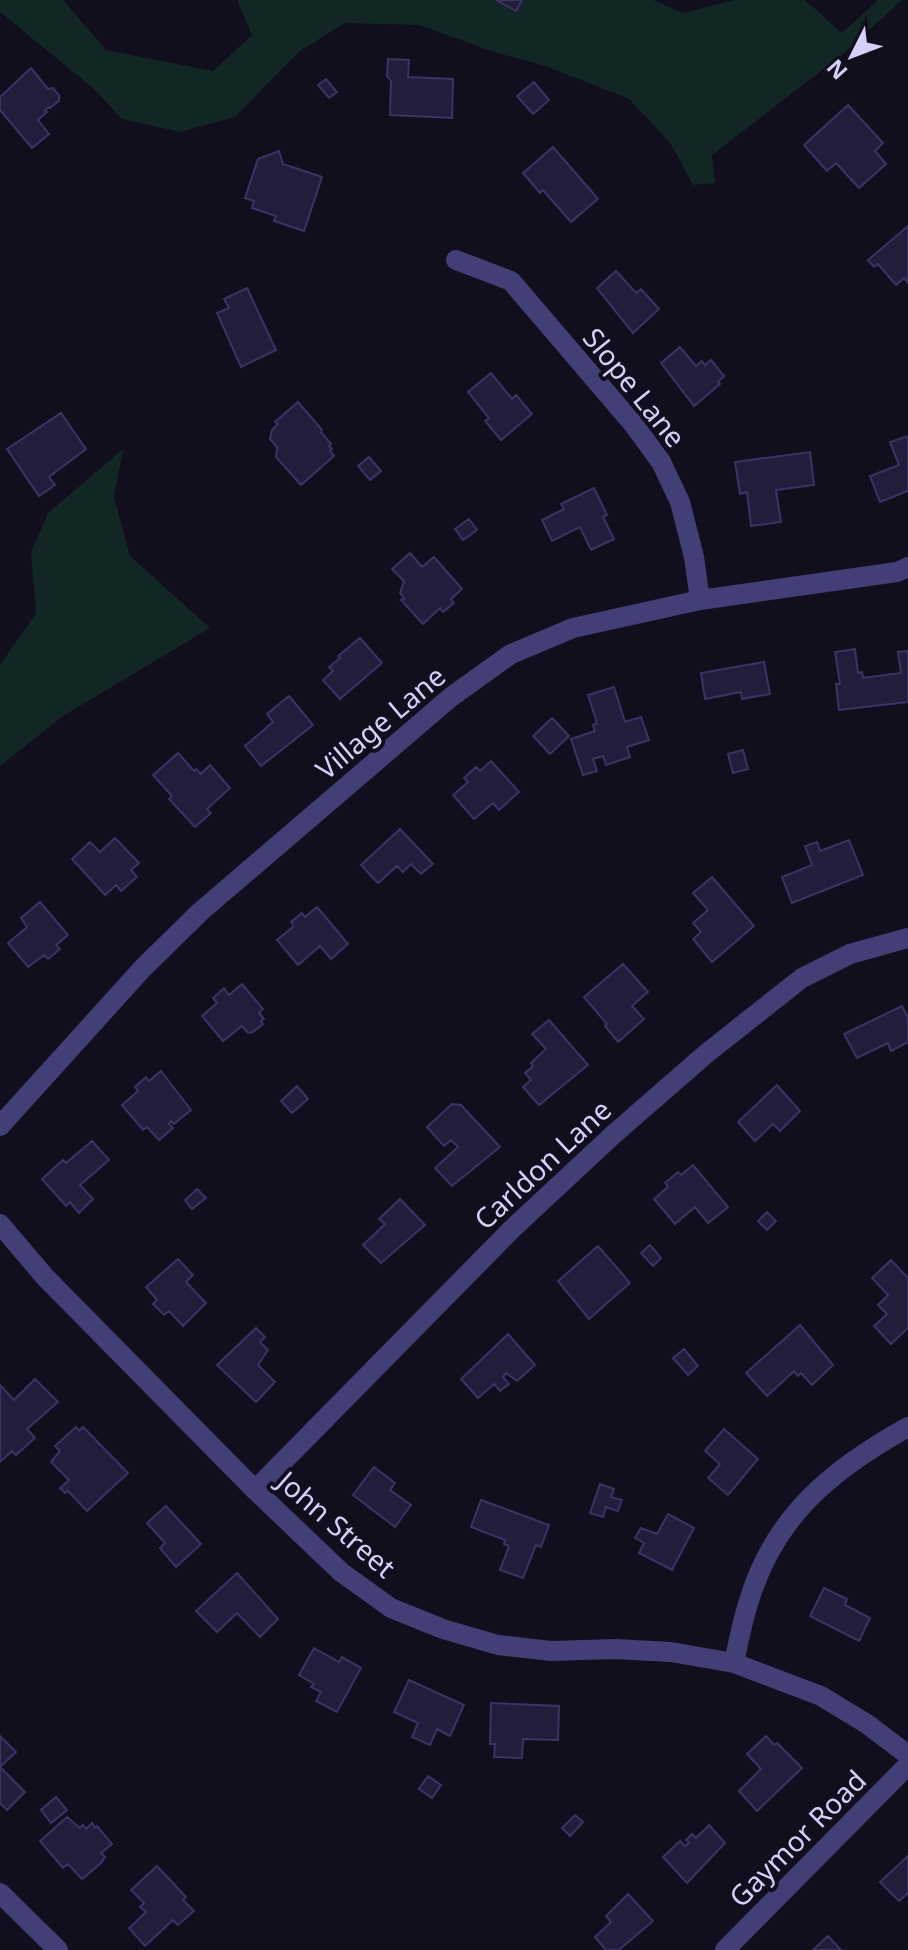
<svg xmlns="http://www.w3.org/2000/svg" width="908" height="1950" viewBox="0 0 908 1950" font-family="'Noto Sans',sans-serif">
<style>
.green{fill:#122625}
.building{fill:#231d3b;stroke:#3c3264;stroke-width:2}
.lines{fill:none;stroke-linecap:round;stroke-linejoin:round}
.minor{stroke:#423f76;stroke-width:20}
.labels{text-anchor:middle;dominant-baseline:central;stroke-width:8;stroke-linejoin:round;paint-order:stroke}
.street-label{font-size:28px;fill:#d5d0f9;stroke:#110e1d}
</style>
<rect width="100%" height="100%" fill="#110e1d"/>
<!-- green -->
<path class="green" d="M0,0H63L106,50L213,71L252,35L237,0H653L683,13L734,0H805L842,33L878,0H902L843,54L712,155L715,183L693,185L671,144L629,99L545,66L494,52L419,25L345,23L300,51L235,117L180,132L122,119L94,89L0,12Z
M123,449L114,497L130,556L210,628L63,716L0,766V665L36,613L31,552L48,513Z"/>
<!-- building -->
<path class="building" d="M496,0H522L516,11Z
M388,59L409,60L408,77L453,79L452,118L390,115L391,81L387,76Z
M31,68L48,89L53,88L59,95V101L50,108L49,107L45,110L47,112L38,120L49,134L32,148L0,110V97Z
M326,79L337,92L329,98L318,85Z
M534,82L549,100L533,114L517,96Z
M848,105L883,143L875,151L886,164L859,188L836,163L827,171L804,145Z
M553,147L598,199L571,222L543,190L540,193L523,173Z
M279,151L283,164L322,177L304,231L274,221L276,216L252,208L254,201L245,198L258,159Z
M908,226V283L904,278L896,285L878,264L874,267L868,260Z
M616,271L636,293L641,289L659,309L633,333L597,288Z
M247,288L276,350L241,367L217,313L229,308L224,299Z
M680,347L696,366L702,361L705,365L711,360L724,376L718,382L720,384L694,406L661,363Z
M491,373L512,399L516,395L532,414L501,440L485,421L489,418L468,392Z
M298,402L322,430L321,432L331,444L329,446L332,449L330,451L334,456L301,485L276,457L277,447L270,439L272,430L278,424L275,422Z
M61,413L86,449L49,477L55,485L39,496L7,449Z
M908,436V491L880,502L870,476L899,465L890,442Z
M810,452L814,485L776,490L781,522L751,526L747,492L740,494L735,462Z
M369,457L381,471L370,480L358,466Z
M594,488L607,515L603,517L614,539L591,550L580,527L552,541L542,520L564,509L561,504Z
M469,519L477,530L463,540L455,529Z
M410,553L422,567L434,557L462,589L451,599L454,603L443,612L440,608L423,624L401,600L404,598L400,593L404,581L392,569Z
M360,638L382,663L340,699L323,680L333,671L329,667L340,658L338,656Z
M855,649L858,673L862,672L863,678L901,673L898,652L908,651V702L839,710L836,684H840L835,652Z
M764,662L770,694L742,699L741,692L705,699L701,673Z
M614,687L625,722L641,717L649,740L627,747L630,757L606,765L603,756L593,759L597,771L583,775L571,739L595,731L593,725L597,723L588,695Z
M289,696L313,725L261,766L245,746L273,722L267,714Z
M552,718L569,736L550,754L533,736Z
M743,750L748,769L733,773L728,754Z
M178,753L194,771L196,769L201,774L210,765L230,788L207,809L211,813L195,827L169,799L172,796L153,775Z
M491,761L519,792L499,810L493,803L474,819L453,795L468,782L464,778L476,767L480,771Z
M400,829L433,864L421,874L411,864L403,872L397,866L378,883L361,865Z
M115,838L139,863L131,870L137,877L121,891L116,885L105,895L72,859L90,842L100,852Z
M849,840L863,875L792,903L782,877L812,865L805,846L817,842L820,851Z
M712,877L754,926L712,962L693,939L701,932L693,923L708,910L693,893Z
M40,902L68,935L56,945L60,949L48,959L44,955L28,967L8,943L27,927L21,918Z
M317,907L348,944L331,959L320,946L298,965L277,940L294,926L291,922L302,913L305,917Z
M623,964L648,992L632,1006L644,1019L618,1042L605,1026L607,1024L584,997Z
M242,984L263,1009L259,1013L264,1019L261,1021L263,1024L253,1032L248,1033L242,1026L223,1041L202,1016L217,1003L213,998L224,988L229,995Z
M902,1006L908,1018V1042L891,1051L888,1043L857,1058L844,1034Z
M549,1020L588,1065L539,1105L523,1087L531,1080L525,1073L533,1066L531,1063L546,1049L532,1034Z
M161,1071L191,1110L174,1124L171,1121L169,1124L173,1128L159,1140L147,1127L143,1130L122,1105L138,1091L135,1087L146,1077L149,1081Z
M777,1085L800,1111L780,1131L773,1124L755,1141L738,1122Z
M297,1086L308,1099L292,1113L281,1101Z
M452,1104L461,1105L500,1147L452,1186L435,1168L458,1147L451,1140L444,1146L427,1127Z
M92,1141L109,1160L80,1185L93,1199L79,1213L70,1202L66,1206L42,1179L63,1160L66,1163Z
M693,1165L728,1207L708,1223L695,1207L675,1224L654,1199L668,1187L665,1183L678,1172L681,1175Z
M197,1189L206,1198L192,1209L185,1200Z
M400,1199L425,1225L381,1263L363,1245L385,1224L379,1219Z
M767,1212L776,1221L767,1230L758,1221Z
M650,1245L661,1258L653,1266L641,1253Z
M598,1246L630,1283L589,1319L558,1281Z
M178,1259L193,1275L186,1282L206,1303L183,1326L169,1311L164,1315L153,1304L157,1300L146,1287Z
M891,1260L908,1278V1328L891,1344L874,1326L887,1314L878,1305L888,1295L872,1278Z
M800,1325L833,1365L812,1385L801,1373L798,1376L794,1371L767,1396L746,1373Z
M256,1328L265,1337L260,1342L268,1350L258,1365L275,1382L256,1402L217,1365Z
M508,1334L535,1365L517,1381L506,1373L503,1377L509,1384L500,1391L494,1384L478,1398L461,1379Z
M684,1349L698,1366L688,1375L673,1358Z
M35,1379L58,1402L27,1429L35,1438L16,1455L12,1451L0,1462V1385L14,1400Z
M76,1427L79,1431L83,1427L128,1473L87,1511L68,1491L65,1493L60,1488L69,1480L51,1462L60,1451L55,1446Z
M724,1429L758,1459L728,1495L708,1478L720,1464L705,1451Z
M374,1467L395,1483L390,1490L411,1505L395,1527L353,1495Z
M600,1484L614,1489L611,1497L622,1500L618,1511L606,1507L603,1517L590,1513Z
M481,1500L549,1525L541,1547L536,1545L523,1578L500,1570L509,1546L504,1544L505,1540L471,1527Z
M166,1506L201,1544L176,1567L160,1548L165,1543L147,1523Z
M668,1514L694,1528L672,1570L639,1553L644,1543L635,1538L641,1528L657,1534Z
M237,1573L278,1619L260,1637L237,1613L217,1632L196,1611Z
M824,1588L847,1599L845,1605L870,1618L859,1641L810,1616Z
M314,1648L339,1662L342,1657L361,1668L337,1712L316,1701L321,1692L311,1687L314,1684L299,1675Z
M409,1680L464,1705L450,1736L437,1729L430,1745L412,1737L418,1723L394,1712Z
M491,1703L559,1706L558,1740L523,1739L522,1758L494,1757L495,1744H490Z
M0,1736L16,1752L0,1767L25,1792L7,1810L0,1803Z
M766,1736L774,1745L777,1743L802,1768L757,1811L739,1791L761,1769L747,1754Z
M428,1776L441,1785L432,1798L419,1789Z
M56,1797L67,1810L51,1823L41,1810Z
M575,1815L583,1822L570,1836L562,1828Z
M67,1817L80,1828L83,1825L86,1829L92,1823L95,1828L97,1826L112,1844L101,1853L105,1857L101,1863L82,1879L68,1864L63,1868L40,1841Z
M709,1825L725,1843L687,1883L663,1857L680,1841L685,1846L689,1843L686,1840L692,1834L696,1838Z
M908,1856V1893L899,1901L880,1882Z
M157,1866L186,1897L183,1900L194,1911L178,1925L173,1920L145,1946L129,1928L146,1912L140,1907L144,1903L131,1890Z
M628,1894L653,1921L619,1950H606L595,1937L611,1922L606,1916Z
M828,1936L841,1950H813Z"/>
<g class="lines">
<!-- minor -->
<path class="minor" d="M456,260L511,281L634,425L661,462L680,502L694,557L700,600
M0,1126L142,969L200,912L451,697L511,654L573,628L700,600L897,572L908,567
M0,1224L45,1277L255,1490L341,1572L391,1608L443,1629L498,1645L551,1651L615,1649L671,1652L734,1663L821,1696L867,1724L908,1755
M255,1490L512,1229L614,1134L707,1053L802,978L850,954L908,938
M734,1663C738,1644 742,1623 748,1604C773,1517 832,1469 908,1427
M0,1893L58,1950
M725,1950L908,1765"/>
</g>
<g class="labels">
<!-- street labels -->
<g class="street-label">
<text transform="translate(635 387) rotate(51)">Slope Lane</text>
<text transform="translate(380 722) rotate(-40)">Village Lane</text>
<text transform="translate(542 1164) rotate(-43)">Carldon Lane</text>
<text transform="translate(337 1524) rotate(41)">John Street</text>
<text transform="translate(797 1838) rotate(-45)">Gaymor Road</text>
</g>
</g>
<!-- north arrow -->
<g transform="translate(852 56) rotate(228)" stroke="#110e1d" stroke-width="6" paint-order="stroke">
<path d="M0-6L14 30L0 20L-14 30Z" fill="#d5d0f9"/>
<text y="-12" font-size="22" font-weight="bold" text-anchor="middle" fill="#d5d0f9">N</text>
</g>
</svg>
